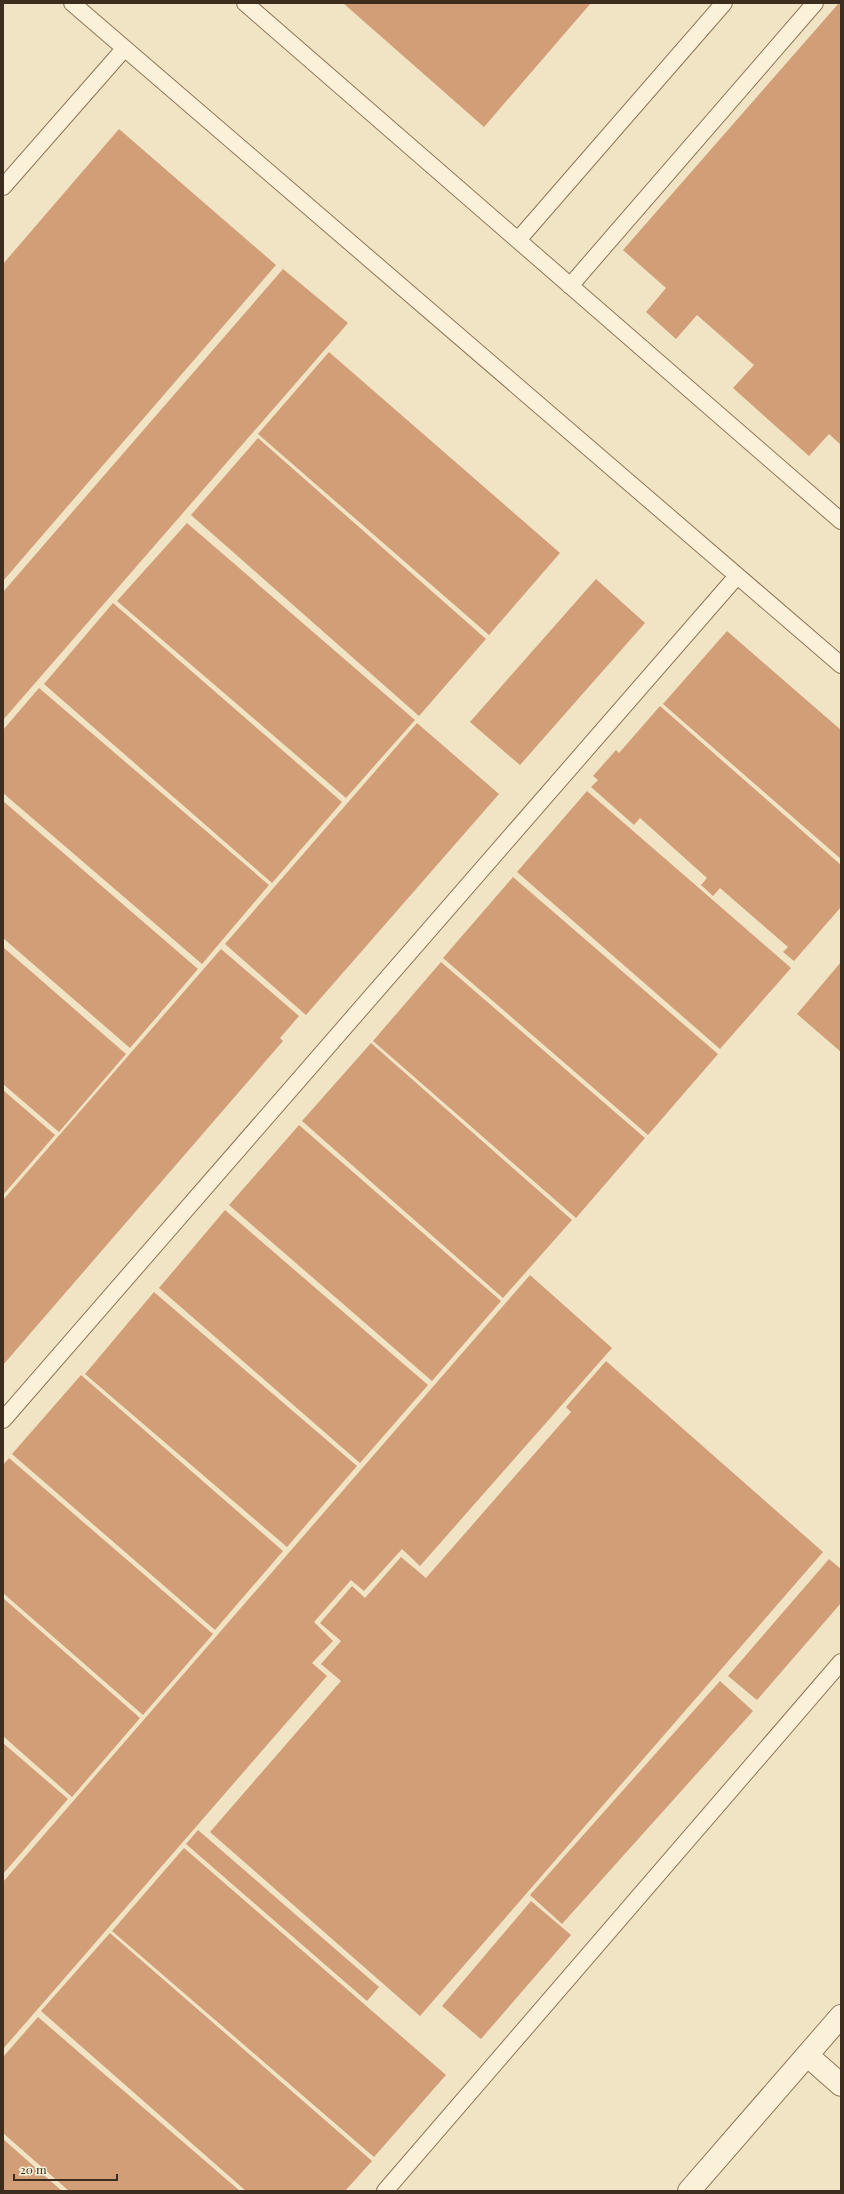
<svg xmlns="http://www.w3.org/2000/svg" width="844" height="2194" viewBox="0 0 844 2194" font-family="'Playfair Display',serif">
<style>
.building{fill:#d19e78}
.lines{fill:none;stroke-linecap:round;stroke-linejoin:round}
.lane-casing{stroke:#8d7659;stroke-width:18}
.street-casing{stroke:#8d7659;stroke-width:24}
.lane{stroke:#fbf1d9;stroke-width:16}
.street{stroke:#fbf1d9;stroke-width:22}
</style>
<rect width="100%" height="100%" fill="#f1e4c4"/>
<!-- building -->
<path class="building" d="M343,3H591L484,127Z
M839,3H841V445L829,434L809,456L733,388L754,365L697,315L676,339L646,312L666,288L623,250Z
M119,129L276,265L3,581V264Z
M283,269L348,323L3,720V592Z
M329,352L560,553L489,635L258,434Z
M258,438L486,639L419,716L191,515Z
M187,523L415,720L346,798L117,601Z
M596,579L645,623L520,765L470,722Z
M113,603L342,802L272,883L44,684Z
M727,631L841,730V859L663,704Z
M39,688L269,885L202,964L3,793V730Z
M660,706L841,865V907L794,961L783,952L788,947L720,888L713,896L701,885L707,878L640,818L634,825L591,787L598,780L593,776L616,750L619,753Z
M417,723L499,794L306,1015L225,944Z
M587,791L791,968L720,1049L517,872Z
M3,801L198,969L130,1048L3,938Z
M513,877L718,1054L648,1135L443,958Z
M3,947L126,1054L59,1132L3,1084Z
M221,949L299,1016L280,1038L283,1041L3,1365V1200Z
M441,962L645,1138L576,1218L373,1041Z
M841,962V1052L797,1014Z
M371,1043L572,1220L503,1298L302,1121Z
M3,1090L55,1135L3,1195Z
M299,1125L501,1301L432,1381L229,1205Z
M225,1210L428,1385L360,1463L159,1288Z
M530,1275L612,1348L420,1566L402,1549L364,1591L351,1580L314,1622L333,1641L312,1663L327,1676L3,2049V1882Z
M154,1292L357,1466L287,1547L85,1374Z
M606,1361L823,1552L420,2016L210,1832L341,1681L321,1664L341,1641L320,1623L352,1586L365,1598L401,1557L426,1578L571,1412L566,1407Z
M81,1375L283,1551L215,1630L12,1454Z
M9,1458L213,1634L143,1715L3,1593V1465Z
M829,1559L841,1569V1603L757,1700L728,1676Z
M3,1598L140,1718L72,1797L3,1736Z
M720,1681L753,1711L562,1924L530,1895Z
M3,1743L68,1799L3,1874Z
M198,1830L379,1987L367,2001L186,1844Z
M184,1848L446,2075L374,2157L112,1931Z
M531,1901L571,1935L481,2039L442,2006Z
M110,1933L372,2161L345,2191H246L41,2011Z
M38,2017L240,2191H69L3,2133V2057Z
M3,2139L62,2191H3Z"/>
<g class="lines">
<!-- lane casing -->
<g class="lane-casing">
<path id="lane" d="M72,3C327,225 584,445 841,665
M245,3L841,521
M3,187L124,49
M518,240L724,3
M570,286L815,3
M3,1420L737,576
M385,2191L841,1662"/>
</g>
<!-- street casing -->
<g class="street-casing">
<path id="street" d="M807,2055L841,2085
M689,2191L841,2016"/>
</g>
<!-- lane -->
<use href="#lane" class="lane"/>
<!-- street -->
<use href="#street" class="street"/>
</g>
<!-- border -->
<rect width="844" height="2194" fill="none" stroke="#3c2d1e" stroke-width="8"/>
<!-- scale -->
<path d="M14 2174v6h103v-6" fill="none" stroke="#3c2d1e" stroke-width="2"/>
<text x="20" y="2174" font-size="12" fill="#3c2d1e" stroke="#f8eed5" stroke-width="3" paint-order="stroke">20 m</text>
</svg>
